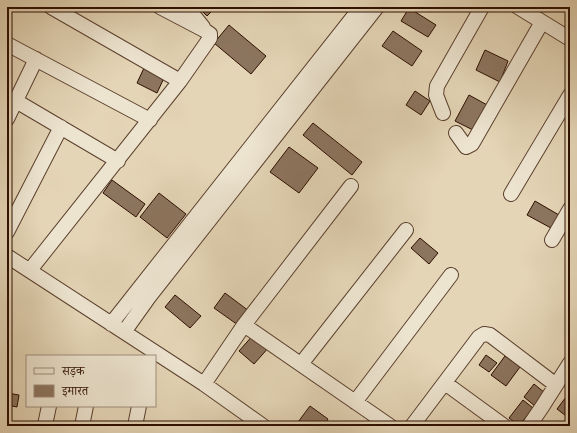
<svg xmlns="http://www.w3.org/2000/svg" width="577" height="433" viewBox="0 0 577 433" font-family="'IM FELL French Canon','Noto Serif Devanagari',serif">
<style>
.building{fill:#8c755f;stroke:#2d0e00}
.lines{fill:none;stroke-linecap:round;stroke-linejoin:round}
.minor-casing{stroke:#5b402e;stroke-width:16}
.minor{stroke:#ede4d0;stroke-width:14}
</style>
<rect width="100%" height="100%" fill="#e4d5b6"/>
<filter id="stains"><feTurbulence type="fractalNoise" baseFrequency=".005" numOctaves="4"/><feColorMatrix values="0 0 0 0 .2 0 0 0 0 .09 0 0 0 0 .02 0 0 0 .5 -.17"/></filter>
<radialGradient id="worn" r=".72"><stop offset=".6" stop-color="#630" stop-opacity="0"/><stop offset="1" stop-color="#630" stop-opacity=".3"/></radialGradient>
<!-- building -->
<path class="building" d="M198,7H216L207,16Z
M422,7H435L431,12Z
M409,8L436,25L428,37L401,21Z
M229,25L266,56L251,74L214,43Z
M393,31L422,51L412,66L382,46Z
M485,50L508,61L500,82L476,70Z
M144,68L164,78L157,93L137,83Z
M415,91L430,101L421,115L406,105Z
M469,95L489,106L475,131L455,121Z
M313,123L362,162L352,175L303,135Z
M289,147L318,168L299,193L270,172Z
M112,180L145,204L136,217L103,193Z
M159,193L186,214L167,238L140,217Z
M535,201L559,215L551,228L527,215Z
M420,238L438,253L429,264L411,248Z
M225,293L249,311L238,325L214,308Z
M175,295L201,316L190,328L165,307Z
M255,333L270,346L254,364L239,351Z
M486,355L497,363L489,372L479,365Z
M505,356L520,367L506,386L491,375Z
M534,384L545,393L535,406L524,397Z
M7,393L19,395L17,407L7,405Z
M566,397L570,400V419L557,409Z
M523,400L533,408L519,426L509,418Z
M310,406L328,419L324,426H295Z
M150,422L168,426H149Z"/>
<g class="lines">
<!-- minor casing -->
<g class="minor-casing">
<path id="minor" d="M51,7L180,81
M187,7L203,27
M518,7L570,39
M7,44L150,120
M16,101L118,161
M443,113L436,95L437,86L482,7
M7,119L36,59
M456,133L466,147L472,144L542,22
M511,194L570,95
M7,232L61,127
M552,240L570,209
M7,256L204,384L263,426
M30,270L180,81L210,38V34L204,30L160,7
M111,324L361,7
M244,325L351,186
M124,332L149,297L377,7
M301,364L406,230
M445,383L504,426
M204,384L244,325L390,426
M355,402L451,275
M45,425L49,406
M82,426L86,406
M135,426L139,406
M412,426L479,337L484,334L490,335L556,385
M529,426L542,407L570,363"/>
</g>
<!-- minor -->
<use href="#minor" class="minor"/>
</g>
<!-- margin -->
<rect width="577" height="433" fill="none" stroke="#e4d5b6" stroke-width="24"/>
<rect x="8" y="8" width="561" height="417" fill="none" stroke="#2d0e00" stroke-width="2"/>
<rect x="12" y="12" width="553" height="409" fill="none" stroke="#2d0e00"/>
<!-- legend -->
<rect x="26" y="355" width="130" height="52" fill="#ede4d0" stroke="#a08e7d"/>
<rect x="34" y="368" width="20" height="6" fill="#ede4d0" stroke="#a08e7d"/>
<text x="62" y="375" font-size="12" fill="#2d0e00">सड़क</text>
<rect x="34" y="385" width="20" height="12" fill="#8c755f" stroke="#a08e7d"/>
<text x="62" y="395" font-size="12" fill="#2d0e00">इमारत</text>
<rect width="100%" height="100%" filter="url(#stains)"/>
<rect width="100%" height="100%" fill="url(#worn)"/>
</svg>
